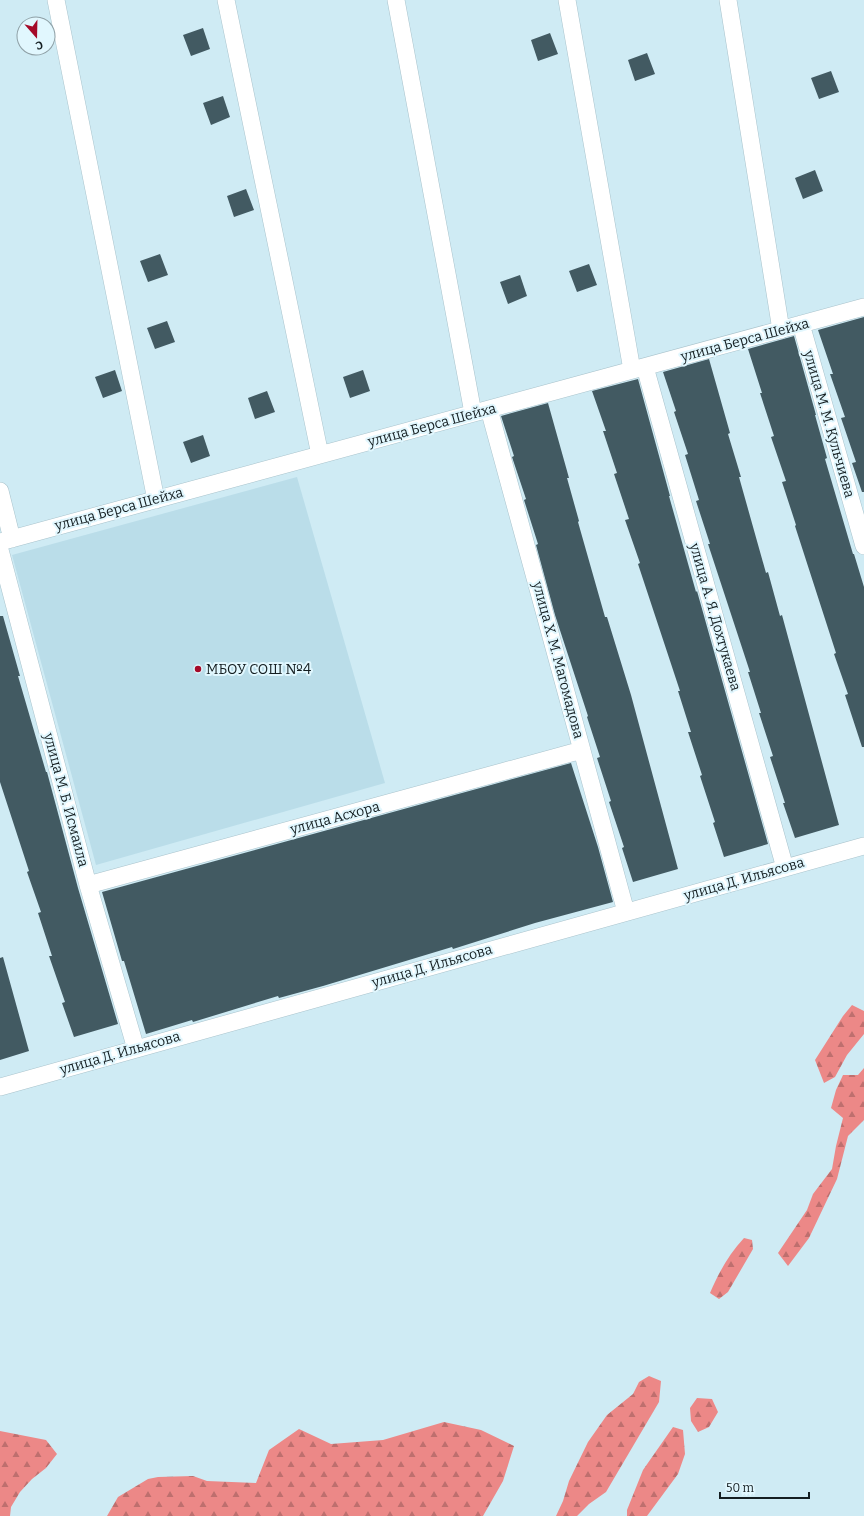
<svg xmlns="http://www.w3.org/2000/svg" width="864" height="1516" viewBox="0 0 864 1516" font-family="Bitter,serif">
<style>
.built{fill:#badde9}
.forest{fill:url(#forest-firs)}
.building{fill:#425a62}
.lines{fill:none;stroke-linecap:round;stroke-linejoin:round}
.minor-casing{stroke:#a9c3cc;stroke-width:18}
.minor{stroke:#fff;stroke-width:17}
.poi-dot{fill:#a50a29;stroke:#e1f7fe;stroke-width:1.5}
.labels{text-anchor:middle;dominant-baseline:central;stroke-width:4;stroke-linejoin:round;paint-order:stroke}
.street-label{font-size:14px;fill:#141e21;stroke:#e1f7fe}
.poi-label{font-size:14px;fill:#141e21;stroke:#e1f7fe;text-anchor:start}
</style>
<defs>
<pattern id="forest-firs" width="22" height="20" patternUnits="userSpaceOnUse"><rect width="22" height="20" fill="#ec8887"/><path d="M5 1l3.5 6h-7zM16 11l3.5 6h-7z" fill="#be6f6e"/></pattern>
</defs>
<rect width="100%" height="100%" fill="#cfebf4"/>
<!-- built -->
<path class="built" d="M297,477L385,783L96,865L12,555Z"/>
<!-- forest -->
<path class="forest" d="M852,1005L864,1011V1034L847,1055L835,1077L824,1083L815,1060L843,1016Z
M864,1068V1120L848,1136L837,1179L809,1238L788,1266L778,1253L807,1210L813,1194L832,1169L836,1146L843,1118L831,1108L836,1090L843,1075H858Z
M744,1238L752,1240L753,1249L728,1292L719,1299L710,1293C719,1272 729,1254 744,1238Z
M649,1376L661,1381L659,1402L606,1492L589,1504L577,1516H556L563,1501L569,1481L588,1442L607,1415L633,1394L639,1382Z
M697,1398L712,1399L718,1412L709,1427L698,1432L691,1421L690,1408Z
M444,1422L481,1430L514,1446L503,1481L483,1516H107L118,1497L148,1479L158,1477L193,1476L207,1481L256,1483L269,1450L299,1429L331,1444L383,1440Z
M673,1427L683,1430L685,1454L678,1474L647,1516H627V1510L643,1470Z
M0,1431L46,1440L57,1454L46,1468L32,1479L20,1492L11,1507L10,1516H0Z"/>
<!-- building -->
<path class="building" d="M203,28L210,49L191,56L183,35Z
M550,33L558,54L538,61L531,40Z
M647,53L655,74L635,81L628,60Z
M831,71L839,92L819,99L811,78Z
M223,96L230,117L211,125L203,103Z
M815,170L823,191L803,199L795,178Z
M246,189L254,210L234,217L227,196Z
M160,254L168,275L148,282L140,261Z
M589,264L597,285L577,292L569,271Z
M520,275L527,296L508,304L500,282Z
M864,317V492H862L852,463L856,462L841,418L845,417L830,374H833L818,330Z
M167,321L175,342L155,349L147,328Z
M794,336L816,415H815L827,458L825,459L853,554H854L864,587V747H862L845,695L848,694L834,654L836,653L795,526L796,525L782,482L786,481L771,437L774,436L760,393H762L748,349Z
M709,359L730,433L728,434L741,477H739L766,573L768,572L780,616L782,615L839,825L795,838L783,803H785L770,757L773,756L759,713H761L748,672H750L708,544H710L696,501L699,500L685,455L688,454L674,412L676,411L663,372Z
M115,370L122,391L103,398L95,377Z
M363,370L370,391L350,398L343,377Z
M638,379L670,496H669L696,592L697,591L768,844L724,857L713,823L715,822L700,776L702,775L688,732H691L678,691H680L638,564L640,563L625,520L629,519L614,474L617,473L603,431H606L592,391Z
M267,391L275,412L255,419L248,398Z
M548,403L569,478H567L579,521L578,522L605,617H607L631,695L678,869L633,882L622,848L624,847L609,802L611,801L597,758L600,757L587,717L588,716L555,615L536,545L538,544L524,500L526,499L512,457L514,456L501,416Z
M203,435L210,456L191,463L183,442Z
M0,616H3L20,676H18L46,772H47L78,888L118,1024L74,1037L62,1003L65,1002L49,956H52L38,913L41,912L27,872L29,871L0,782Z
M571,763L598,847L613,902L535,923L453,949L452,947L323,986L279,998L278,996L193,1022L192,1020L146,1034L124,961H122L102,892Z
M3,957L29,1051L0,1060V958Z"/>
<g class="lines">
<!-- minor casing -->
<g class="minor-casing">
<path id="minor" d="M56,0L156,500
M226,0L320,455
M396,0L473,413
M567,0L632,370
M728,0L781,330
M801,324L864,546
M645,367L785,868
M489,409L626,912
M0,491L12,539
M0,542L864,307
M0,550L88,885L136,1049
M88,885L582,750
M0,1087L864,846"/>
</g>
<!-- minor -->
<use href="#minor" class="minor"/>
</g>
<!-- markers -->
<circle class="poi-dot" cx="198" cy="669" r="4"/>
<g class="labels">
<!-- street labels -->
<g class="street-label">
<text transform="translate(745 340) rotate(-15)">улица Берса Шейха</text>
<text transform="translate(829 424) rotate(74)">улица М. М. Кульчиева</text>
<text transform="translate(432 425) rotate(-15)">улица Берса Шейха</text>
<text transform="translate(119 509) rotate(-15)">улица Берса Шейха</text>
<text transform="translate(715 617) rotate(74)">улица А. Я. Дохтукаева</text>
<text transform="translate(558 660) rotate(75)">улица Х. М. Магомадова</text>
<text transform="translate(66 800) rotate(75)">улица М. Б. Исмаила</text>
<text transform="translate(335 818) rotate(-15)">улица Асхора</text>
<text transform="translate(744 879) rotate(-16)">улица Д. Ильясова</text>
<text transform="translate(432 966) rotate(-16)">улица Д. Ильясова</text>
<text transform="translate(120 1053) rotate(-16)">улица Д. Ильясова</text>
</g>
<!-- poi labels -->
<g class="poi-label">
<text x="206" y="669">МБОУ СОШ №4</text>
</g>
</g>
<!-- north arrow -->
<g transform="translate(36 36) rotate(160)"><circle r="19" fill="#e1f7fe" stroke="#8fa0a6"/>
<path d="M0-3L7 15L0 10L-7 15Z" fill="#a50a29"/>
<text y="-6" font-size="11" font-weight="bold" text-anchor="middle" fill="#141e21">С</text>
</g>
<!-- scale -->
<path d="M720 1492v6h89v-6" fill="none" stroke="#141e21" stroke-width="2"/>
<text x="726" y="1492" font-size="12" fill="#141e21" stroke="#e1f7fe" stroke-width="3" paint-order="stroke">50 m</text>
</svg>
